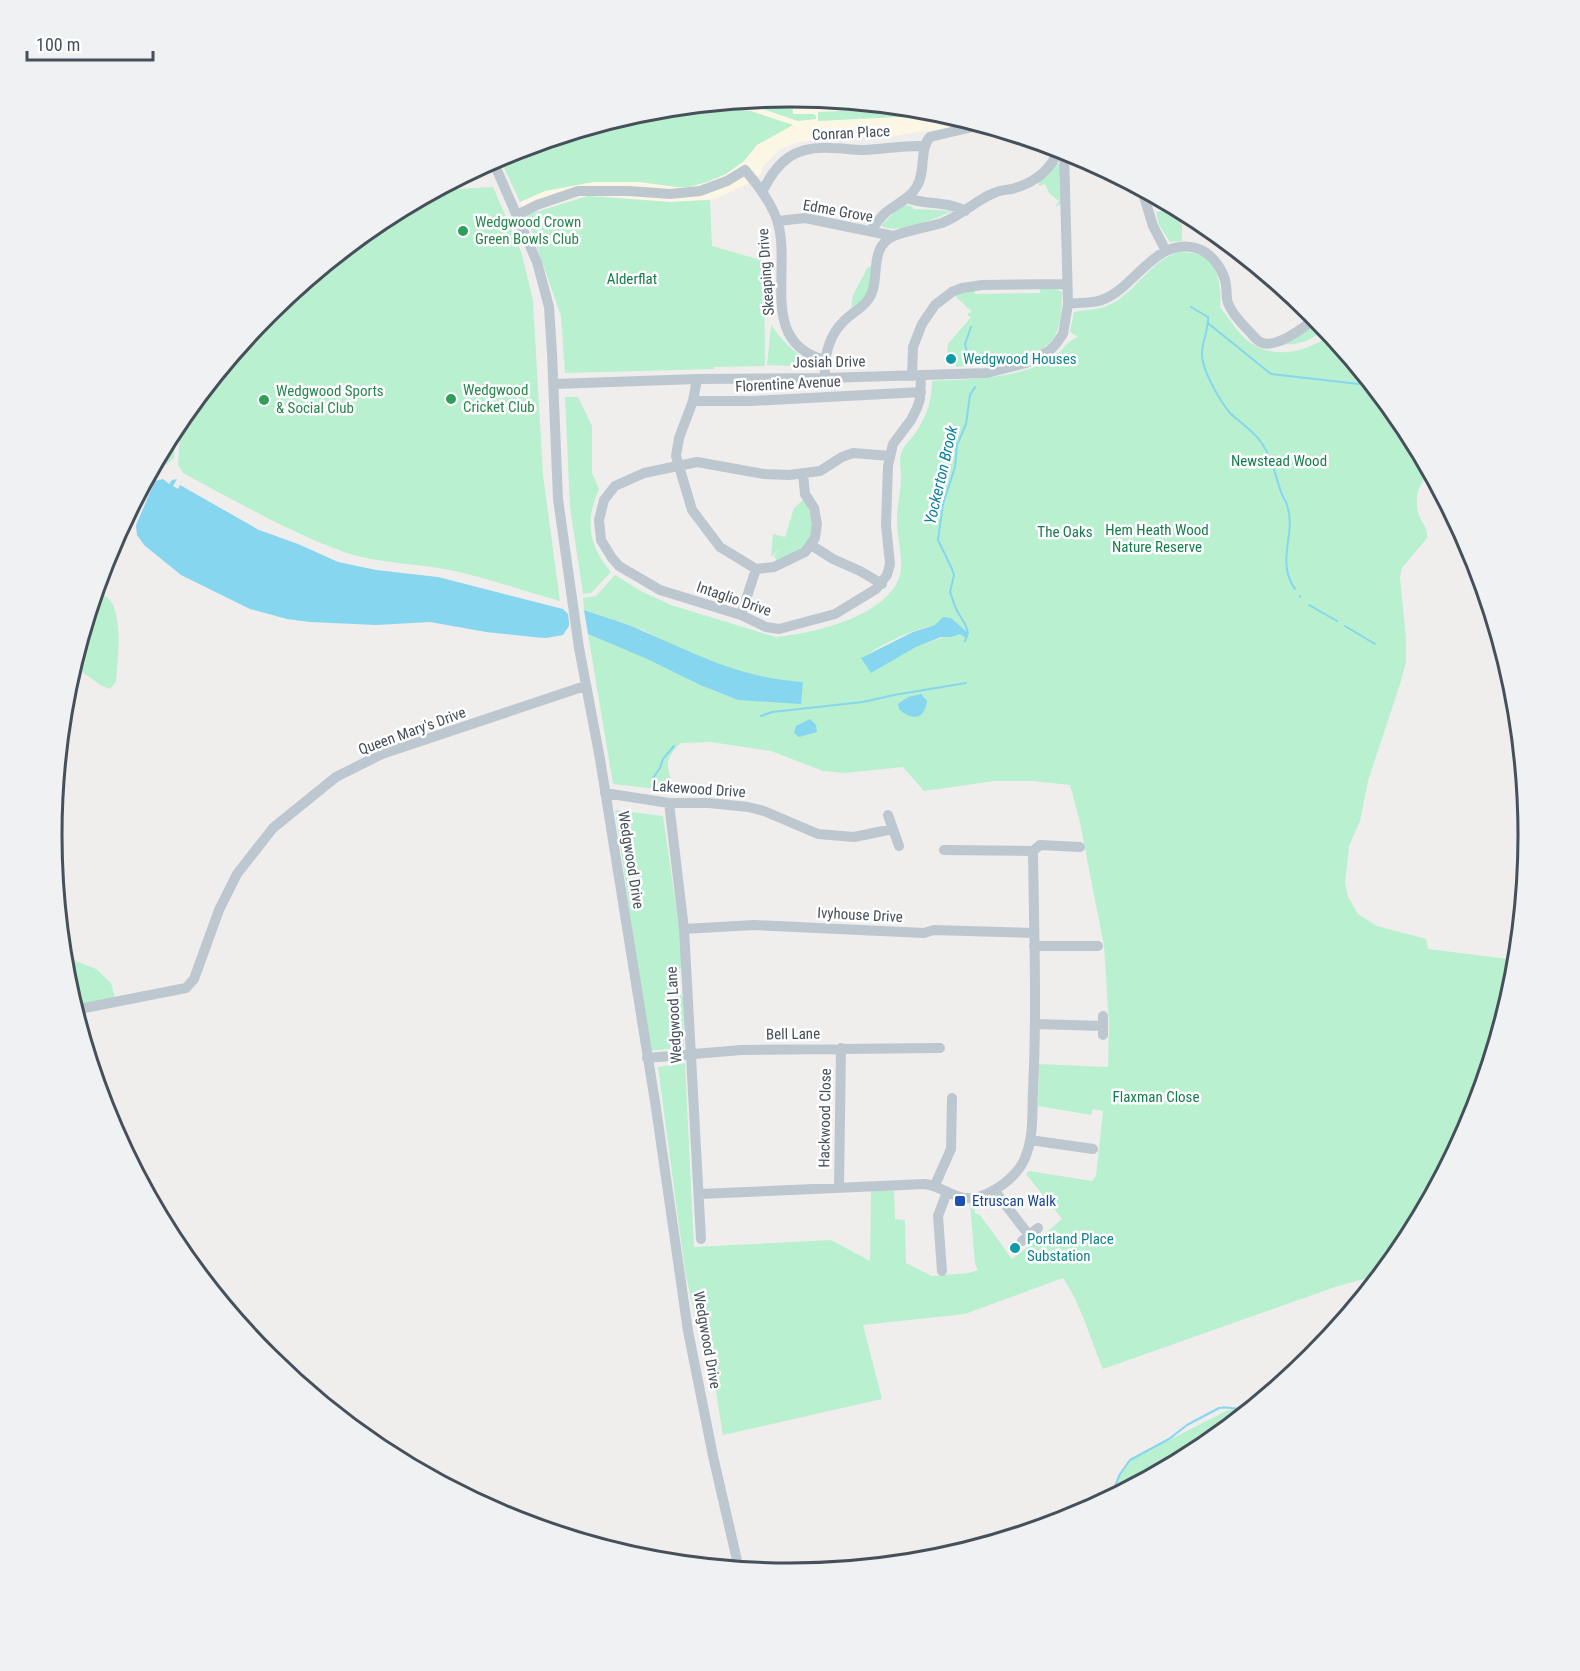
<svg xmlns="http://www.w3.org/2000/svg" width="1580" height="1671" viewBox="0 0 1580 1671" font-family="'Roboto Condensed',sans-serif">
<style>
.commercial{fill:#fcf6e5}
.green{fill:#b9f0d0;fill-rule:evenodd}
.water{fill:#85d6ee}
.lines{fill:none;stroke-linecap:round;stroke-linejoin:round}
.stream{stroke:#85d6ee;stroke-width:2}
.minor{stroke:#bdc7d0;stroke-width:10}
.leisure-dot{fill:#2e9e5b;stroke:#fff;stroke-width:2}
.culture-dot{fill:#0f9aa8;stroke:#fff;stroke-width:2}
.transit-dot{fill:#1a4fb4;stroke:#fff;stroke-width:2}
.labels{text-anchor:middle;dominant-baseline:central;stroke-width:5;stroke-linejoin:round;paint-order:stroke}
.street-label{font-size:15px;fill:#45505b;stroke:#fff}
.leisure-label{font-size:15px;fill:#27864d;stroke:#fff;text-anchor:start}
.park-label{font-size:15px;fill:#147e4b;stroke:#fff}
.culture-label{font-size:15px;fill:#0d838f;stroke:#fff;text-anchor:start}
.transit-label{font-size:15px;fill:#164399;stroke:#fff;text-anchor:start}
.water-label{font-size:16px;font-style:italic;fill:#087fa3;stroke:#fff}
.rim{fill:none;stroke:#45505b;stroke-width:3}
</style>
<rect width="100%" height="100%" fill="#f0eded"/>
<!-- commercial -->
<path class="commercial" d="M790,97L934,111L966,120L964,125L958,126L892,136L826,138L795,143L780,150L764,165L760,174L747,184L715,199L670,202L603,196L578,197L526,215L499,157L508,153L646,111Z"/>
<!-- green -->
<path class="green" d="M792,97L793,114H814L816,116V119L798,121L760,108V100Z
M905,108L940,112L918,116L818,121V112Z
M735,109L751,111L793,125L757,145L744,161L726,174L707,182L689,187H677L639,182H593L545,191L520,202L499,157L508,153L641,112Z
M1056,163L1060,165L1061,204L1055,207L1059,201L1049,193L1045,184L1039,186V182Z
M493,187L522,254L533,301L543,475L560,601C523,591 488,578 450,570C416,563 380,564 347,553C290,533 236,501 183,473L178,465L180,437L176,436L174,458L157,472L153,468L172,432H176V429H174L176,425L268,313L380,221L438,190Z
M588,196L670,202L710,200L712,246L764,261L765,366L714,367V369L565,373L561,316L526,215Z
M901,205L911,206L914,209L953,211C933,219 901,235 881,226Z
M1176,209L1182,226V241L1170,242L1159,225L1156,212Z
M1179,252C1188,253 1199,252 1207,258C1219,268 1222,293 1220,307C1229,318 1237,332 1247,340C1271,361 1308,352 1330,335L1405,425L1431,475C1417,481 1414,501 1419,515C1422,524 1428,527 1427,538L1402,568L1400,577L1406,639V662L1401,681L1368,781L1360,821L1349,846L1345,883L1348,897L1358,914L1377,926L1426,939L1428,949L1517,960L1515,980L1473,1119L1404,1246L1382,1274L1335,1287L1103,1369C1090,1339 1082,1306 1063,1278L965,1314L863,1325L882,1399L723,1435L704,1318L697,1325L685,1271L658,1067L685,1063L694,1247L831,1240L870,1261L871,1191L894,1190L895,1219L905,1220L906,1263L932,1276L969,1273L978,1270L975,1264L970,1203H974L975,1213L980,1215L1012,1259L1041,1237L1062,1219L1026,1174L1029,1171L1092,1181L1096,1176L1103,1111L1093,1109L1091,1115L1038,1106L1039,1064L1108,1067L1109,1023L1104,946L1079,818L1070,785L1033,781H995L924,791L903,767L845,773L823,771L771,751L711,742L681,743C661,762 668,767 675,791L613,784L588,634L647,659L700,685L738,700L774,702L803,682L774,680L718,665L686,652L643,630L584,610L583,598L596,596L615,575L641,591L671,605L775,637C812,634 896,615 901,569C902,553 897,535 897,519C897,505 901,491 901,478C901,472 900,465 900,459C901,447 910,441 916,432C927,415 932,400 932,381C971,379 1015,379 1050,360C1063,353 1063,343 1078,337L1070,332L1074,312C1089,309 1102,310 1115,302C1138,288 1152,260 1179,252ZM935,625L944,637L916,647L871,673L862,658C883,643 909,631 935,625Z
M872,266L870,291L852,310C849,295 862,281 867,268Z
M1040,289H1055L1062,292C1062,306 1061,322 1056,334C1043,362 983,365 956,367L955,355H947L948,344L971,317L968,316V313L972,312L956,297L961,293L975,290V294L1040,293Z
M1318,320L1325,328C1314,341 1295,346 1278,344Z
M771,325C783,341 795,356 815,362V367L767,365Z
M565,397H578L592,426V473L599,489C585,521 588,545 611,572L591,593L583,594L570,507Z
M151,472L155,476L130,531L123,526L118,533Z
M803,500C812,511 817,533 807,545C800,552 786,557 778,562L774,556L780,548L771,557L773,534L785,537L794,508Z
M95,593C128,593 117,660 116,682L110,689L100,685L73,665Z
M615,810L663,816L680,934L682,965L678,974V991L683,998L684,1047L650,1051Z
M63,956L96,969L111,983L115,998L73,1005L65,979Z
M1258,1403L1200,1450L1110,1498L1120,1474L1130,1460L1226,1411Z"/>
<!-- water -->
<path class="water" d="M163,479L169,484L172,480L177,479L173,486L178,489L180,485L259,530L298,544L338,562L376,570L438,577L563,609L568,614L569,622V626L563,635L546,638L533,637L486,632L430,622L376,625L310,622L287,619L250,609L181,575L144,545L137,535L136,525L155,481Z
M584,610C604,617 626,623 645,632C700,656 741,678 803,682L801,704L738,700L700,685L647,659L588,634Z
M943,617L951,618L968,633V637L966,638L960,634L951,637H941L916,647L871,673L861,658L913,632L935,625Z
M921,694L927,701C925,720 911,721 899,709L898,704L908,697Z
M810,719L816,725L817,732L799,737L794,733L796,726Z"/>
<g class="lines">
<!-- stream -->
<path class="stream" d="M1191,307L1208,317C1209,332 1199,346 1203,362C1206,376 1221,403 1231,414C1241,423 1253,431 1261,442C1272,458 1275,474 1281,492C1282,497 1286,500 1287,505C1297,534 1275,560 1295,589
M1209,324L1271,374L1359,384
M970,364L965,344L971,327
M1300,596V597
M1309,605L1337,621
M1345,626L1375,644
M965,641L968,633L966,626L956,609L950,592L954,575L952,569L938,540L943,504L955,467L957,445L966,424L970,395L975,387
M761,716L772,712L863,702L894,695L966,683
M653,778L660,768L663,759L674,746
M1110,1498L1120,1474L1130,1460L1169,1439L1187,1425L1219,1408C1230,1406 1238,1411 1252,1408"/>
<!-- minor -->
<path class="minor" d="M493,161L537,262L549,307L552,353L558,499L579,648L600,759L656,1108L688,1331L713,1456L739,1569
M1142,190L1153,226L1166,251
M762,192C777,161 795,145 832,148C842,148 853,150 864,150C885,149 904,145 925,146
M907,198C925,205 949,201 965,211
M517,215L537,205L578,191H629L670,194L700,191L727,181L745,170C757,184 771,202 777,220C793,269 757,342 825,360
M778,221L805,218L893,236
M870,231C875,225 880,218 885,213C896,204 910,199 917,186C926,172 919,149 930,137L981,125
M1068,304C1080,302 1094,304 1104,299C1136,286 1156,237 1196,248C1211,252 1224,270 1226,285C1227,291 1226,298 1228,303C1232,313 1240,322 1247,329C1251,333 1255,339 1260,342C1276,350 1304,327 1316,318
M912,376L913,347L922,324L935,305L952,292L962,288L982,285L1067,284
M825,378C824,358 828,337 843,322C850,314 860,310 867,301C883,282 866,248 894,236C905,231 928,227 942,223C961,216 976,200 994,193C1000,190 1006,190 1012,189C1034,183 1051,170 1059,149
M697,379L693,401L679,438L676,456L692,510L720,547L756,569L774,567L805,552L815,538L817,524L814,508L805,494L803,474
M554,384L697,379L825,378L987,373L1026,363L1049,351L1056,344L1063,334L1068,304L1064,150
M693,401H751L921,392
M890,456L853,453L842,457L820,471L789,475L764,474L697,462L644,473L615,486L604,500L599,520L601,540L612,558L619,566L660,590L741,615L766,627L779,629L835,614L876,589L887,575L890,564L886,525L888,466L893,444L911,420L917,408L920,399L921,375
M811,545L833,559L860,571L882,584
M741,615L756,569
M605,793L669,803H709L748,807L764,811L818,834L854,837L893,829
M669,803L684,929L701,1239
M888,815L899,846
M944,850L1033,851L1040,845L1080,847
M684,929L754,925L924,933L934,930L1034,933
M1034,946H1098
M74,1010L186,988L194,979L219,910L237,874L273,828L336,777L382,754L585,686
M1035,1024L1103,1026
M1103,1035V1016
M647,1058L741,1050L940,1048
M1030,1140L1093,1149
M935,1185L951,1149L952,1098
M839,1187L841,1048
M994,1190L1029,1235
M700,1194L925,1184C941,1186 956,1200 972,1198C992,1196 1018,1176 1025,1158C1034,1137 1032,1112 1033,1090C1037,1011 1034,931 1033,851
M1022,1241L1038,1228
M942,1271L938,1216L947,1192"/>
</g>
<!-- markers -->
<g class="leisure-dot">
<circle cx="463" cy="231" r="6"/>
<circle cx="451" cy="399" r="6"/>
<circle cx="264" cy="400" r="6"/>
</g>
<g class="culture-dot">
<circle cx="951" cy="359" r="6"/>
<circle cx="1015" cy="1248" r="6"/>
</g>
<rect class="transit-dot" x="954" y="1195" width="12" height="12" rx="3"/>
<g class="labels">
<!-- street labels -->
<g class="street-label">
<text transform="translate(851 133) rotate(-3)">Conran Place</text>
<text transform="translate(838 211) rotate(10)">Edme Grove</text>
<text transform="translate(766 272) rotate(-94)">Skeaping Drive</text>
<text transform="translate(829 362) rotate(-1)">Josiah Drive</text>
<text transform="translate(788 384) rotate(-3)">Florentine Avenue</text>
<text transform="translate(734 599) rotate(19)">Intaglio Drive</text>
<text transform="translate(412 731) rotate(-20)">Queen Mary's Drive</text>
<text transform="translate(699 789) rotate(4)">Lakewood Drive</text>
<text transform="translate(631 860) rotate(81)">Wedgwood Drive</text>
<text transform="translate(860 915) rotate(3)">Ivyhouse Drive</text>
<text transform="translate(674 1015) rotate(-93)">Wedgwood Lane</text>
<text transform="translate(793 1034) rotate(-1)">Bell Lane</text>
<text transform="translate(825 1118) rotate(-89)">Hackwood Close</text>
<text transform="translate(707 1340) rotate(80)">Wedgwood Drive</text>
</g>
<!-- leisure labels -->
<g class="leisure-label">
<text x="475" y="222">Wedgwood Crown<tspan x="475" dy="17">Green Bowls Club</tspan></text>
<text x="463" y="390">Wedgwood<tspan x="463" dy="17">Cricket Club</tspan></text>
<text x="276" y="391">Wedgwood Sports<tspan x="276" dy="17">&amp; Social Club</tspan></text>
</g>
<!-- park labels -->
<g class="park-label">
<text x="632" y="279">Alderflat</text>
<text x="1279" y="461">Newstead Wood</text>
<text x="1157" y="530">Hem Heath Wood<tspan x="1157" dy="17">Nature Reserve</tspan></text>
<text x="1065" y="532">The Oaks</text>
<text x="1156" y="1097">Flaxman Close</text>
</g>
<!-- culture labels -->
<g class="culture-label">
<text x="963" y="359">Wedgwood Houses</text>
<text x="1027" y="1239">Portland Place<tspan x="1027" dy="17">Substation</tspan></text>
</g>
<!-- transit labels -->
<g class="transit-label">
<text x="972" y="1201">Etruscan Walk</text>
</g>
<!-- water labels -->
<g class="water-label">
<text transform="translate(941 475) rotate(-77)">Yockerton Brook</text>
</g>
</g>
<!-- crop -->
<path d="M0 0H1580V1671H0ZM62 835a728 728 0 1 1 1456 0a728 728 0 1 1-1456 0Z" fill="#f0f1f2" fill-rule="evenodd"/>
<path class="rim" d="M62 835a728 728 0 1 1 1456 0a728 728 0 1 1-1456 0Z"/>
<!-- scale -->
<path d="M27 51v9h126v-9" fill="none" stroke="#45505b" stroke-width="3"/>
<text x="36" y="51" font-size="18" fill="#45505b" stroke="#ffffff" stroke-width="4.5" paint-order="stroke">100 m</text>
</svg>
